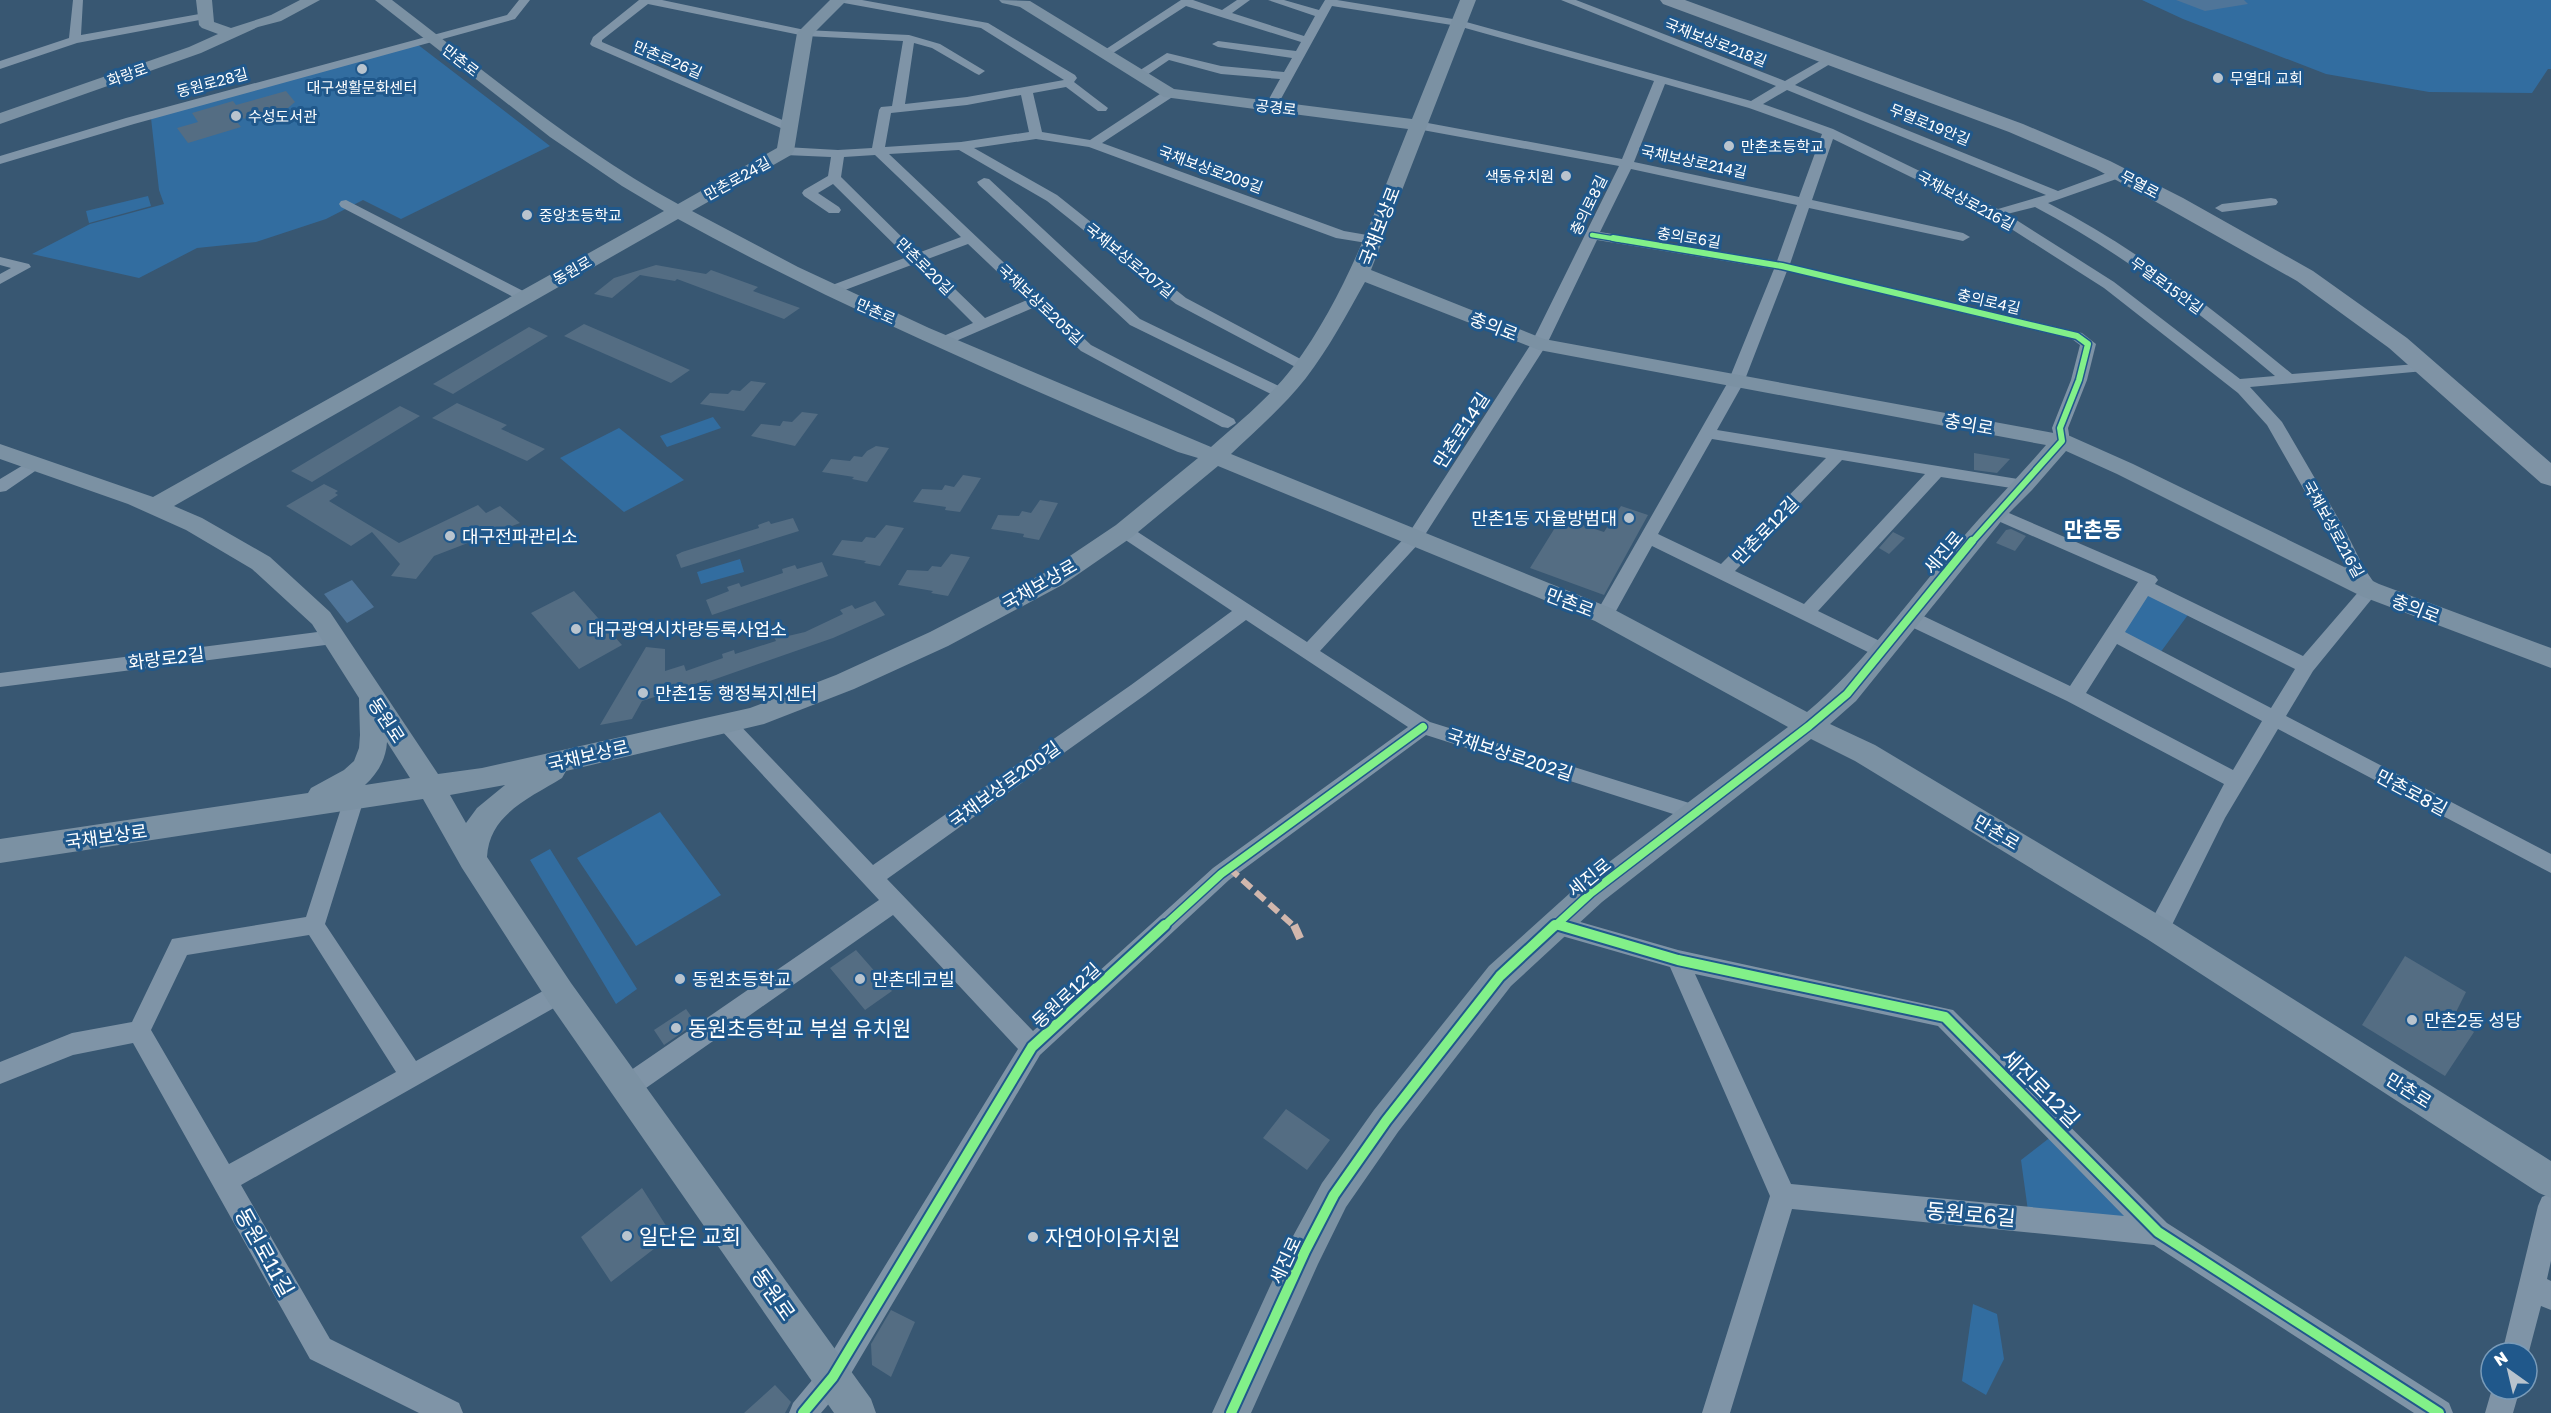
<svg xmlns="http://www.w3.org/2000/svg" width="2551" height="1413" viewBox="0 0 2551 1413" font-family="'Golos Text','Noto Sans KR',sans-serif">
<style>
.green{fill:#326da0}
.water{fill:#4f7599}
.building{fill:#546d83}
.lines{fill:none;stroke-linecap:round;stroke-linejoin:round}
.street{fill:#7f94a7;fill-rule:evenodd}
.secondary{fill:#7b91a3;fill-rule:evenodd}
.primary{fill:#7f93a5;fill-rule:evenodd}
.quiet-far1{stroke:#d1b7ad;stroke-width:6;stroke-dasharray:12 6;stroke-linecap:butt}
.quiet{stroke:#d1b7ad;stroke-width:8;stroke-dasharray:15 8;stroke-linecap:butt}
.cycleway-far3-casing{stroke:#20588b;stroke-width:7}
.cycleway-far2-casing{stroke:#20588b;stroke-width:9}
.cycleway-far1-casing{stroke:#20588b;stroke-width:11}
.cycleway-casing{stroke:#20588b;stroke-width:14}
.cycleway-far3{stroke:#82f089;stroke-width:4.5}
.cycleway-far2{stroke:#82f089;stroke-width:6}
.cycleway-far1{stroke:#82f089;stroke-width:8}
.cycleway{stroke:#82f089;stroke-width:10}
.poi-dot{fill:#b9c4ce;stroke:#20588b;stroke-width:2}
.labels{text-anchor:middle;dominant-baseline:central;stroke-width:6;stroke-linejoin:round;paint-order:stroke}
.far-street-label{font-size:15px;fill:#fff;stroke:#20588b}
.far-poi-label{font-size:15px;fill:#fff;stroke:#20588b;text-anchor:start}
.street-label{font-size:18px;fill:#fff;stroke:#20588b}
.poi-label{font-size:18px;fill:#fff;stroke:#20588b;text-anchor:start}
.quarter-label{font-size:21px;font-weight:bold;fill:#fff;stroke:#20588b}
.near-poi-label{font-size:21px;fill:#fff;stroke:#20588b;text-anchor:start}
.near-street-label{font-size:21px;fill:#fff;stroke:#20588b}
</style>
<rect width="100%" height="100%" fill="#385772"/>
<!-- green -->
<path class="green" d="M2142,0H2551V69H2548L2532,93L2429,92L2326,74L2183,19Z
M417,44L550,146L401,219L363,200L326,219L256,242L197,248L139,278L32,254L90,224L164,204L159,190L151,118Z
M148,196L151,206L89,223L86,211Z
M713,417L721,428L667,447L660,436Z
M619,428L684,480L624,512L560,458Z
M740,559L744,572L701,584L697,572Z
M2149,592L2190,612L2160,653L2120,633Z
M660,812L721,895L636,946L577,858Z
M550,849L637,989L616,1004L530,860Z
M2052,1136L2136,1220L2028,1211L2021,1160Z
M1973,1304L1997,1314L2004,1359L1986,1395L1962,1381Z"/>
<!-- water -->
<path class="water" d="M2176,0H2244L2248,4L2205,11Z
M352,580L374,607L347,623L324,594Z"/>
<!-- building -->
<path class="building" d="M286,91L295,102L274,120L234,118L241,127L188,143L177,128L198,122L192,113L233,101L236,105Z
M656,265L706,274L711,270L758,287L753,291L800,308L784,319L677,279L675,281L640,275L612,298L594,294L614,278Z
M584,324L681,366L690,370L671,383L564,336Z
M529,327L548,336L453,394L433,384Z
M751,381L766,383L744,411L700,404L710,393L728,394L732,390L740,391Z
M457,403L507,425L501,429L545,449L527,461L432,418Z
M400,406L420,416L312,482L291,471Z
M802,412L818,414L795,446L751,436L761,424L780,426L783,421L792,422Z
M876,446L889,448L867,482L852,479L854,477L822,472L831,459L850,461L854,456L862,457L867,451Z
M1974,453L2010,459L1997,473L1974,470Z
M963,475L981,478L960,512L945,510L946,507L913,502L922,489L942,490L945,485L954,487Z
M324,484L338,491L335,493L338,495L329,501L399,543L478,505L486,513L500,506L520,523L434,556L416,579L391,576L400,564L372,532L351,546L286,506Z
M1040,500L1058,503L1039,540L1023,537L1024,534L991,529L998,515L1019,516L1022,511L1031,513Z
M1621,506L1648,515L1604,595L1530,568L1561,518L1604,532Z
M793,518L799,531L681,568L676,555L682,552L759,528L758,525L769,521L771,524Z
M886,525L904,528L880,566L864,563L866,561L832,555L842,540L862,542L866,537L875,538Z
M2011,529L2026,536L2015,551L1996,543L2006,530Z
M1893,532L1905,538L1889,554L1879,548Z
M951,554L970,557L948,596L931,593L933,591L898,585L907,570L928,571L932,566L941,567Z
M822,562L828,576L712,615L706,600L729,591L727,587L739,583L741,587L783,573L782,569L795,565L797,569Z
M574,591L622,645L579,669L531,613Z
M875,601L885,615L833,638L707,682V680L642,701L632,719L600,725L646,647L665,649V671L684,665L686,671L723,658L722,654L734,650L735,654L776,641L774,637L787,632L788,636L805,632L843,614L840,610L852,605L855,609Z
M856,950L892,991L865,1010L830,968Z
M2405,956L2466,992L2454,1016L2474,1032L2445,1076L2362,1025Z
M686,1009L696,1023L664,1045L654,1030Z
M1286,1109L1330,1140L1307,1170L1263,1138Z
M642,1188L672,1235L611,1282L581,1237Z
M891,1310L915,1322L891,1377L872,1365L871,1344Z
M775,1385L791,1402L785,1413H744Z"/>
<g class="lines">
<!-- street -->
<path class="street" d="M73,0H83L81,35L205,13L211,16L205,19L77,43L0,69V61L69,38Z
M519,0H530L515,19L134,124L0,164V156L126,118L507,15Z
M639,0H662L805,30L909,35L940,44L985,71L979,75L975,73L932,48L914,43L905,104L967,97L1064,80L981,28L844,3L839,0H862L988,23L1075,75L1077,78L1074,82L1108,108L1106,111H1098L1066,87L1033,93L1042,132L1090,140L1166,90H1174V96L1102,143L1344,231L1373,236L1380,240L1373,244L1336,238L1089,147L1036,139L974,148L1057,195L1186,298L1308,363L1311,366L1308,369L1303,371L1176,304L1047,201L959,150L889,154L1091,345L1234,419L1236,423L1228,428L1222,427L1081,351L1035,307L949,344H939L936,341L939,338L973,323L914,264L837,293H827L825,290L827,287L907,257L833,184L818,193L839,207L841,210L839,213H829L804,196L802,193L804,190L828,176L831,157L785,155L779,151L785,147L838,150L872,148L879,110L881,107L892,106L903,41L805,36L648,4L602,40V42L794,125L796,128L794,131L790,132L592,46L590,44L593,37ZM1021,95L1029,132L961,142L885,147L891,113L967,105ZM875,155L961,237L918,253L841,177L844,157ZM968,244L1027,300L985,318L925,260Z
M1181,0H1193L1222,10L1237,0H1250L1232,13L1304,36L1315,16L1268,0H1284L1319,10L1325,0H1337L1459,20L1751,101L1776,86L1561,0H1576L1785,81L1827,57H1835V61L1795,85L2058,191L2115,170H2125L2127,173L2125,176L2048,203C2137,248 2215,311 2292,374L2429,363L2432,366L2424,371L2250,387L2282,422L2345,530L2364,568L2379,590L2313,671L2286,716L2551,854V873L2278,729L2225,818L2166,937L2158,940L2150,937L2147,930L2150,923L2224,784L2067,701L1901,622L1899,617L1901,612L1908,610L1915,612L2070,686L2138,582L1989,517L1986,513L1989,509L1995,507L2155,576L2158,580L2155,584L2303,656L2360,590L2347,571L2327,530L2267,425L2238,393L2104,288L1991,216L1833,139L1812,200L1963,233L1970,237L1963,241L1809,208L1790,264L2082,333L2096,344L2087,380L2068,428L2070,441L2068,445H2056L2052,428L2071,380L2080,345L2072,339L1787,271L1744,382L1717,430L2024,480L2030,481L2032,485L2030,489L2024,490L1941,477L1818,611L1888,645L1890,650L1888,655L1881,657L1874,655L1652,546L1611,620L1604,622L1597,620L1595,615L1728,382L1774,269L1597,240L1547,344L1421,541L1320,651L1430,722L1702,807L1705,813L1702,819L1695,821L1426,735L1229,880L1040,1055L843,1387L821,1413H789L793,1403L823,1367L1018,1049L893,915L636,1095L627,1098L618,1095L615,1087L618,1079L879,900L720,729L717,724L720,719L727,716L734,719L873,865L1131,685L1232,611L1118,535L1115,531L1118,527H1130L1307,642L1409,533L1531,344L1619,166L1417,129L1411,125L1417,121L1622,159L1654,81L1458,26L1332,6L1277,106L1271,110L1265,106L1280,79L1221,74L1169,60L1144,77H1136L1134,74L1167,53L1221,66L1284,72L1292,58L1218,47L1212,44L1218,41L1296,51L1301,42L1186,6L1110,55H1102L1100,53ZM1665,84L1749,108L1822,134L1799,197L1634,162ZM1787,90L2046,195L1998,209L1833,129L1763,104ZM1631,169L1797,205L1777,261L1600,232ZM2035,207C2122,253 2200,313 2275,376L2240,379L2114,282L2007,214ZM1712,439L1826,458L1721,564L1658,534ZM1842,460L1925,474L1804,604L1735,571ZM2148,596L2295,669L2271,708L2125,632ZM1246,620L1408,727L1213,868L1033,1031L887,879L1145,695ZM2117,644L2262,721L2233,770L2086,693Z
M984,178L989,179L1140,319L1287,390L1289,393L1287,396H1275L1130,325L979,185L977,182Z
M2271,198L2276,199L2278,202L2276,205L2222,212L2215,208L2222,204Z
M346,200L529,294L531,297L529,300H519L341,207L339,204L341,201Z
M0,257L29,264L31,267L0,284V274L11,268L0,265Z
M35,458L41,459L43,463L41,467L6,491L0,492V479Z
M333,630L340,632L342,637L340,642L333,644L0,687V673Z
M354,791L361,793L364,799L325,924L416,1061L552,986L560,983L568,986L571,993L568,1000L241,1185L330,1339L459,1403L463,1413H419L310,1359L133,1043L73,1055L0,1084V1062L72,1033L132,1022L172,939L306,917L344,799L347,793ZM309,935L396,1072L229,1164L151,1030L187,955Z
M1556,915L1678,950L1953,1010L2167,1223L2449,1403L2453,1413H2414L2154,1245L1792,1209L1730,1413H1702L1770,1196L1670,967L1548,932L1545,925L1548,918ZM1695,974L1938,1026L2124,1216L1791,1184Z
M2551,1193V1261L2547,1279L2551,1281V1310L2541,1306L2527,1359V1353H2502L2538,1206L2542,1197Z
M2492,1389H2520L2513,1413H2485Z"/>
<!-- secondary -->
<path class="secondary" d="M196,0H212L214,22L231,28L271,15L300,0H320L281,21L258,27L201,53L0,124V113L189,47L218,34L202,28L199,25Z
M375,0H392C485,71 575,148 678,204L777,148L797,33L830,0H847L813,34L794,151L791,155L692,211L798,267L929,328L1211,447C1239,422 1270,397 1293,367C1346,296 1375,211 1408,129L1164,97L1020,7L1002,3L999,0L1030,1L1174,89L1412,119L1460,0H1476L1371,270L1544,339L2070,436L2133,464L2379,584L2551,648V668L2361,596L2117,474L2066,451L2032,490L2003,519L1856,701L1830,724L1875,745L2169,921L2551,1161V1198L2539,1193L2147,939L1855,761L1811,739L1602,902L1511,986L1398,1132L1346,1207L1318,1264L1251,1413H1212L1292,1238L1322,1183L1374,1110L1489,966L1580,884L1788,727L1595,621L1218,466L1132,537L1064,584L948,646L854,689L764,724L566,771L562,778C530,798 489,814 487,857L571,983L871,1399L876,1413H834L549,1003L462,868L423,799L0,863V839L308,793L311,788L344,770L354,761L359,748L360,735L359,698L312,624L252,569L186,530L128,504L0,459V444L153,497L664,211L622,186L550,137ZM678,219C840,308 1009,379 1178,452L1198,458L1116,525L1046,572L930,632L836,675L750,708L482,768L438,774L330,612L270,557L202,518L174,506ZM1365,282L1539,350L2046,445C2014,482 1979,517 1948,555C1903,608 1861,667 1807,712L1613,609L1231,454C1257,429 1284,406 1306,378C1329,348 1347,314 1365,282ZM387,742L410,778L365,785C377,774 386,760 387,742ZM505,785L477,808L466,823L450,795Z"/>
<!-- primary -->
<path class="primary" d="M1660,0H1685L2023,124L2110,161L2183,198L2313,271L2407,338L2551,463V486L2541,483L2389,348L2297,281L2167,208L2096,169L2009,132L1663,4Z"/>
<!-- quiet-far1 -->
<path class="quiet-far1" d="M1229,868L1295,927"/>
<!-- quiet -->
<path class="quiet" d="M1294,925L1303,945"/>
<!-- cycleway-far3 casing -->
<g class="cycleway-far3-casing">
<path id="cycleway-far3" d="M1592,235L1622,240"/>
</g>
<!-- cycleway-far2 casing -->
<g class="cycleway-far2-casing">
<path id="cycleway-far2" d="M1613,238L1782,266L2077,336L2088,344L2079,380L2060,428L2062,441L1971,543"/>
</g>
<!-- cycleway-far1 casing -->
<g class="cycleway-far1-casing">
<path id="cycleway-far1" d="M1556,925L1567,927
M1163,927L1221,874L1423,727
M1554,927L1591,893L1809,726L1847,694L1972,541"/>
</g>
<!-- cycleway casing -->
<g class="cycleway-casing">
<path id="cycleway" d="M1559,925L1678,960L1945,1017L2158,1232L2439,1413
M803,1413L833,1377L1032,1047L1165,925
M1231,1413L1305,1251L1334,1195L1386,1121L1500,976L1555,925"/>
</g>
<!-- cycleway-far3 -->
<use href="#cycleway-far3" class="cycleway-far3"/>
<!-- cycleway-far2 -->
<use href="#cycleway-far2" class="cycleway-far2"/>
<!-- cycleway-far1 -->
<use href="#cycleway-far1" class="cycleway-far1"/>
<!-- cycleway -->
<use href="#cycleway" class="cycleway"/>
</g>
<!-- markers -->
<g class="poi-dot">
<circle cx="362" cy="69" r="6"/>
<circle cx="2218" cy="78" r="6"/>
<circle cx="236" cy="116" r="6"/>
<circle cx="1729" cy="146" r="6"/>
<circle cx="1566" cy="176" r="6"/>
<circle cx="527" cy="215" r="6"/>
<circle cx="1629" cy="518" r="6"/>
<circle cx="450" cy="536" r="6"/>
<circle cx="576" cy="629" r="6"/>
<circle cx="643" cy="693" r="6"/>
<circle cx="680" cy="979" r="6"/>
<circle cx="860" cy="979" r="6"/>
<circle cx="2412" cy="1020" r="6"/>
<circle cx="676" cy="1028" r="6"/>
<circle cx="627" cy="1236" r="6"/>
<circle cx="1033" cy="1237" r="6"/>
</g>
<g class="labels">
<!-- far-street labels -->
<g class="far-street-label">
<text transform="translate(1716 42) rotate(21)">국채보상로218길</text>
<text transform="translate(668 59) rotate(23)">만촌로26길</text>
<text transform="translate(461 60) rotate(38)">만촌로</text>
<text transform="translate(127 74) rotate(-19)">화랑로</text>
<text transform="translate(212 82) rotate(-15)">동원로28길</text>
<text transform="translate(1276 107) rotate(7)">공경로</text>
<text transform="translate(1930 124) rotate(22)">무열로19안길</text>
<text transform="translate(1694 161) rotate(12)">국채보상로214길</text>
<text transform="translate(1211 169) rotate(20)">국채보상로209길</text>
<text transform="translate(737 178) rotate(-29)">만촌로24길</text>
<text transform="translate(2140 184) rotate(28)">무열로</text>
<text transform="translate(1966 200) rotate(28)">국채보상로216길</text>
<text transform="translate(1588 205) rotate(-64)">충의로8길</text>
<text transform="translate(1689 237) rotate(9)">충의로6길</text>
<text transform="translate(1130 260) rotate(39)">국채보상로207길</text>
<text transform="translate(925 266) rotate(45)">만촌로20길</text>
<text transform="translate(572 270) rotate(-30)">동원로</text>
<text transform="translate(2167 285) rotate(36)">무열로15안길</text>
<text transform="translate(1989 301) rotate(13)">충의로4길</text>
<text transform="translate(1041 304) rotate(43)">국채보상로205길</text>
<text transform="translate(876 311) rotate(24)">만촌로</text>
<text transform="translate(2334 529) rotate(61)">국채보상로216길</text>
</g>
<!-- far-poi labels -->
<g class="far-poi-label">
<text x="2230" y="78">무열대 교회</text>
<text x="362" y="87" text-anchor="middle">대구생활문화센터</text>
<text x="248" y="116">수성도서관</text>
<text x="1741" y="146">만촌초등학교</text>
<text x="1554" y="176" text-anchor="end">색동유치원</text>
<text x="539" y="215">중앙초등학교</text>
</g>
<!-- street labels -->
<g class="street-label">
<text transform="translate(1379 226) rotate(-69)">국채보상로</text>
<text transform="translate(1494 326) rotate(21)">충의로</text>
<text transform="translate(1969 424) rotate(10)">충의로</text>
<text transform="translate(1461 430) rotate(-57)">만촌로14길</text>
<text transform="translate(1765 530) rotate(-46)">만촌로12길</text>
<text transform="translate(1943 552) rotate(-50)">세진로</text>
<text transform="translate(1039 584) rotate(-30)">국채보상로</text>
<text transform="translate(1570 602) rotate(21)">만촌로</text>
<text transform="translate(2416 608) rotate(21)">충의로</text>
<text transform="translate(166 658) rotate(-7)">화랑로2길</text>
<text transform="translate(387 720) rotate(57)">동원로</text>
<text transform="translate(1510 754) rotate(18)">국채보상로202길</text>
<text transform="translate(588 755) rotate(-13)">국채보상로</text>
<text transform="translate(1004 784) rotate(-36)">국채보상로200길</text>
<text transform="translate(2412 792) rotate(28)">만촌로8길</text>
<text transform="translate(1997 832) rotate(31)">만촌로</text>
<text transform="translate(106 836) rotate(-8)">국채보상로</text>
<text transform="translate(1589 877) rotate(-39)">세진로</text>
<text transform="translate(1066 995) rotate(-43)">동원로12길</text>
<text transform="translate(2409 1090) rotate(32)">만촌로</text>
<text transform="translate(1285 1260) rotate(-65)">세진로</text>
</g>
<!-- poi labels -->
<g class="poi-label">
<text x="1617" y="518" text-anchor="end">만촌1동 자율방범대</text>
<text x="462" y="536">대구전파관리소</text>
<text x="588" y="629">대구광역시차량등록사업소</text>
<text x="655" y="693">만촌1동 행정복지센터</text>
<text x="692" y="979">동원초등학교</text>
<text x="872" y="979">만촌데코빌</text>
<text x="2424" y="1020">만촌2동 성당</text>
</g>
<!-- quarter labels -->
<g class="quarter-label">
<text x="2093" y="529">만촌동</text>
</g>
<!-- near-poi labels -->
<g class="near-poi-label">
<text x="688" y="1028">동원초등학교 부설 유치원</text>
<text x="639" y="1236">일단은 교회</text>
<text x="1045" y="1237">자연아이유치원</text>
</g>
<!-- near-street labels -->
<g class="near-street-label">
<text transform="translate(2041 1088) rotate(45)">세진로12길</text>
<text transform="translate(1971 1214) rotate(5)">동원로6길</text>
<text transform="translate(265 1252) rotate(61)">동원로11길</text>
<text transform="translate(774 1294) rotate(55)">동원로</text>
</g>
</g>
<!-- north arrow -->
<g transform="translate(2509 1371) rotate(326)"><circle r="28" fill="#20588b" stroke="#799bb9" stroke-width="1.5"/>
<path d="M0-4.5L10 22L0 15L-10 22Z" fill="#b9c4ce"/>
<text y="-9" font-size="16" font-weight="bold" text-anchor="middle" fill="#ffffff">N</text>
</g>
</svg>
